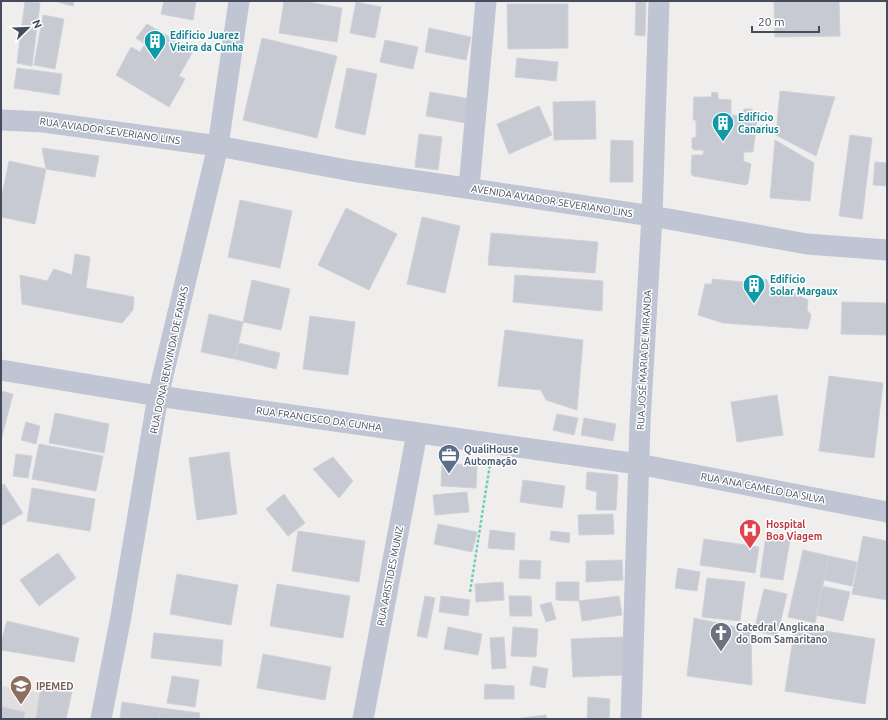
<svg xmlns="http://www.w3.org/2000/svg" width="888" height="720" viewBox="0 0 888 720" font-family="Ubuntu,sans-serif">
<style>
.education{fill:#e1dedf}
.building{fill:#c8cad3;stroke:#d0d1d9}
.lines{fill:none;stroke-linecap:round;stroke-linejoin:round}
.path{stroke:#6ed0b4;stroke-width:2.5;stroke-dasharray:3 2;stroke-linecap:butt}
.minor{stroke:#bfc5d3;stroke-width:21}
.labels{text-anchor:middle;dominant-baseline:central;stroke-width:3;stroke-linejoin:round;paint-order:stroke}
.culture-label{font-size:10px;font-weight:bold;fill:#0d838f;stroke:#fff;text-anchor:start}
.street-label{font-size:10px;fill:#444b5b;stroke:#fff}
.service-label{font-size:10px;font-weight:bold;fill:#4e5e75;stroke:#fff;text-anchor:start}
.health-label{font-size:10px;font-weight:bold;fill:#be3a42;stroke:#fff;text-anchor:start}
.worship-label{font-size:10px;font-weight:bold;fill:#5b616d;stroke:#fff;text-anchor:start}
.education-label{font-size:10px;font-weight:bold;fill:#785e54;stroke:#fff;text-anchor:start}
</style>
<rect width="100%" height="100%" fill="#f0eded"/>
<!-- education -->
<path class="education" d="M1,686L42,693L38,719H1Z"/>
<!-- building -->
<path class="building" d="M25,1L40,3L32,66L17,63Z
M54,1H74L73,6Z
M164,1H196L193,20L161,14Z
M284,1H301L342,8L337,42L279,33Z
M636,1H646L645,36L635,35Z
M774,1H839L840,36L775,37Z
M356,2L381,7L375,38L350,33Z
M507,4H568V48L508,49Z
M43,15L64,19L55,69L34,65Z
M147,24L193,51L179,76L185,79L169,107L116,75L131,47L140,52L145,44L136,38Z
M429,28L471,37L466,60L425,52Z
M262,38L337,56L317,138L243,120Z
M385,40L418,47L413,69L380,62Z
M517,58L558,62L556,81L515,77Z
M17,68L62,74L59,95L14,88Z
M347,68L377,74L365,135L335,128Z
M780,91L835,97L816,156L776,135Z
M430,92L470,99L466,123L426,116Z
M712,92L718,93V99L731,100V115L743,116L744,109H752V112L758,114L753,152H744L743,161L751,164L748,183L746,185L693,176L691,173L692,155H703L704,150H694L692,148V138L696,137V120H693L694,97H711Z
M595,101L596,139L554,140L553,102Z
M539,106L552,135L509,154L497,124Z
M419,134L442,137L438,170L415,167Z
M850,135L872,138L862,219L839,216Z
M611,140L633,141V182H610Z
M775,140L814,163L810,201L770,198Z
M42,148L99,156L95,177L46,169Z
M9,161L46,169L35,224L1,217V200Z
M875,162L887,163V186L873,185Z
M240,200L292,211L280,268L228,257Z
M346,208L397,234L369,290L318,265Z
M422,217L460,226L445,293L407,284Z
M491,233L598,242L595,273L488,265Z
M75,254L90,257L86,288L134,297L133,310L122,323L22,304L20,275L47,281L54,269L72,275Z
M515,275L603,281L602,311L513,302Z
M749,275L767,280L771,291H789L808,300L807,310L811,315L808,329L723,323L698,315L705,284H712V279L744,282Z
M252,280L290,289L281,330L243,322Z
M842,302L887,303V335L841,334Z
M209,314L243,322L235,359L201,352Z
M310,316L355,322L348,375L303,369Z
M505,330L583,340L577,410L546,400L541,390L498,386Z
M239,343L280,353L276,369L235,359Z
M829,376L883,383L874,458L819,451Z
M1,391L13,394L1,440Z
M777,395L783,435L737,442L731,402Z
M55,413L109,424L104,453L49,443Z
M557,414L578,418L574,435L553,430Z
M584,418L616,424L613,441L581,435Z
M26,422L40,426L36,444L21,440Z
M39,444L103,456L96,491L32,479Z
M229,452L237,514L197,520L189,458Z
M16,454L32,456L28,478L13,476Z
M333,457L353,481L339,498L313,469Z
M442,463L477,466L476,488L441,486Z
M587,472L618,475L616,510H596L597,492L586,489Z
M523,480L565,486L562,508L520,502Z
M4,484L23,513L1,526V486Z
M32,488L95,499L90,531L27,521Z
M467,492L469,512L435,515L433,495Z
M284,494L305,523L288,536L266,509Z
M613,514L614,534L579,535L578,515Z
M438,524L477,532L472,552L434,544Z
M490,530L515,533L514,550L488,548Z
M298,531L365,541L359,582L292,571Z
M551,531L570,533L569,543L550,540Z
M766,536L790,540L783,580L760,577Z
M863,536L887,541V600L852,594Z
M704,539L759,547L755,573L700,565Z
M803,550L829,556L815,623L788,617Z
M58,553L76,578L39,606L20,580Z
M829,556L857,562L852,586L824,580Z
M520,560L541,561L540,579L519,578Z
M622,560L623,580L586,582V561Z
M678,568L700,572L697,591L675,588Z
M177,574L238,585L231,625L170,614Z
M707,578L745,582L740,621L702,617Z
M503,582L504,600L476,602L475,584Z
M556,582H579V601L556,600Z
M277,584L350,596L343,638L270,626Z
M822,586L850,592L843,621L816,615Z
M764,589L787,594L777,636L754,631Z
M425,596L435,598L427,638L417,636Z
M441,596L470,600L468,616L439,612Z
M509,596H531L532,616H510Z
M619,596L622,615L582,621L579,601Z
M551,602L556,619L546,622L540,605Z
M694,618L751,630L752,685L687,676Z
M7,621L79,638L74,662L1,650V642Z
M795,626L875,639L865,704L785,691Z
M448,627L482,634L478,655L444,649Z
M513,627L538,629L536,657L511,656Z
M154,633L223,640L221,666L151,658Z
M504,637L506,668L492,669L490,638Z
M623,637L624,675L573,677L571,639Z
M263,654L331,667L325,700L257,688Z
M533,666L548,669L545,688L530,685Z
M172,676L199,680L195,707L167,703Z
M485,684L514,686V699H484Z
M41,686L72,692L66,719H36Z
M588,697L610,699L609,719H587Z
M122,702L161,708L159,719H120Z
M1,707L25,712L23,719H1Z
M161,708L200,713L199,719H159Z
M546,715L547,719H514Z"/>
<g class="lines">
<!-- path -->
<path class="path" d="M470,592L490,464"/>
<!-- minor -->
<path class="minor" d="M1,120L44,122L218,146L352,171L652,216L807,244L887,250
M469,187L486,1
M1,370L158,396L638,464L887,512
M101,719L121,616L158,396L218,146L239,1
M363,719L417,433
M631,719L640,422L652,216L659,1"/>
</g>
<!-- icons -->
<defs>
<g id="building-pin" transform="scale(1.15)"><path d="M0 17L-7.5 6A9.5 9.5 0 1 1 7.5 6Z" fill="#0f9aa8" stroke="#fff"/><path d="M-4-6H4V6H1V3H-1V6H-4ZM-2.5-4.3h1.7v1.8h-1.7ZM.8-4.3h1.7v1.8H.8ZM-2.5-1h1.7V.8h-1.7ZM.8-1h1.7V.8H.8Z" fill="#fff"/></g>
<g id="office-pin" transform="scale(1.15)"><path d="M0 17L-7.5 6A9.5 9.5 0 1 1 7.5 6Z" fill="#5c6f8a" stroke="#fff"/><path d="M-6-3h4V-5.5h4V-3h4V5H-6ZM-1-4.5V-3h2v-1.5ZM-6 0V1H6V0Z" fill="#fff"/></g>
<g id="hospital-pin" transform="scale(1.15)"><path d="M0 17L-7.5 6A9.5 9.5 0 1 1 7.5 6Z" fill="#e0444e" stroke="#fff"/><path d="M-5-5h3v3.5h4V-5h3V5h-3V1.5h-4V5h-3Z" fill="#fff"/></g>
<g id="church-pin" transform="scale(1.15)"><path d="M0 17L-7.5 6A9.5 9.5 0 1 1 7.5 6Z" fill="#6b7280" stroke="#fff"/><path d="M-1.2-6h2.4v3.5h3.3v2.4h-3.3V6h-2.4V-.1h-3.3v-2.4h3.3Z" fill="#fff"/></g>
<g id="university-pin" transform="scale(1.15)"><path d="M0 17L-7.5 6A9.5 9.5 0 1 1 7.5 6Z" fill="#8d6e63" stroke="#fff"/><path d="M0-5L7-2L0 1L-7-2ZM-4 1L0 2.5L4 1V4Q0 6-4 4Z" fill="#fff"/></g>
</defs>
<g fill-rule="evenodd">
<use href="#building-pin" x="155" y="41"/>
<use href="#building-pin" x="723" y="123"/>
<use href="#building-pin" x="754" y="285"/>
<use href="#office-pin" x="449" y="455"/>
<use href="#hospital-pin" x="750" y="530"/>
<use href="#church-pin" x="721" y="633"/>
<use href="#university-pin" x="21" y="686"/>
</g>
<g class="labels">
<!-- culture labels -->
<g class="culture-label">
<text x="170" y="35">Edifício Juarez<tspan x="170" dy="12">Vieira da Cunha</tspan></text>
<text x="738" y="117">Edifício<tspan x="738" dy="12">Canarius</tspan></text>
<text x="770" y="279">Edifício<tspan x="770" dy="12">Solar Margaux</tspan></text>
</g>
<!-- street labels -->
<g class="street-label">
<text transform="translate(110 131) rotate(8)">RUA AVIADOR SEVERIANO LINS</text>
<text transform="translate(552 201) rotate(9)">AVENIDA AVIADOR SEVERIANO LINS</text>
<text transform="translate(169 360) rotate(-78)">RUA DONA BENVINDA DE FARIAS</text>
<text transform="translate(644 360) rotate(-87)">RUA JOSÉ MARIA DE MIRANDA</text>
<text transform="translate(319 419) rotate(8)">RUA FRANCISCO DA CUNHA</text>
<text transform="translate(763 488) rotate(11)">RUA ANA CAMELO DA SILVA</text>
<text transform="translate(390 576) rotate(-79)">RUA ARISTIDES MUNIZ</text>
</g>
<!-- service labels -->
<g class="service-label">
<text x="464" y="449">QualiHouse<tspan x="464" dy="12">Automação</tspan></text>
</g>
<!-- health labels -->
<g class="health-label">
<text x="766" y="524">Hospital<tspan x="766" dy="12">Boa Viagem</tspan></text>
</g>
<!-- worship labels -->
<g class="worship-label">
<text x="736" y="627">Catedral Anglicana<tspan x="736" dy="12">do Bom Samaritano</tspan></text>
</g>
<!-- education labels -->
<g class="education-label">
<text x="36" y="686">IPEMED</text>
</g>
</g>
<!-- border -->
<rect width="888" height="720" fill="none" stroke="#444b5b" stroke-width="4"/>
<!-- north arrow -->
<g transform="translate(28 28) rotate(67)" stroke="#ffffff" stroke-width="3" paint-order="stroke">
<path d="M0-3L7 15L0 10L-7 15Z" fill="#444b5b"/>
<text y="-6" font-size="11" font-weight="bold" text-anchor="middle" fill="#444b5b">N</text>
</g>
<!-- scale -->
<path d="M752 26v6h67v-6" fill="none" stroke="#444b5b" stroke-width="2"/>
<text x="758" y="26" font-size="12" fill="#444b5b" stroke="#ffffff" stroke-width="3" paint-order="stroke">20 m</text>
</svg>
